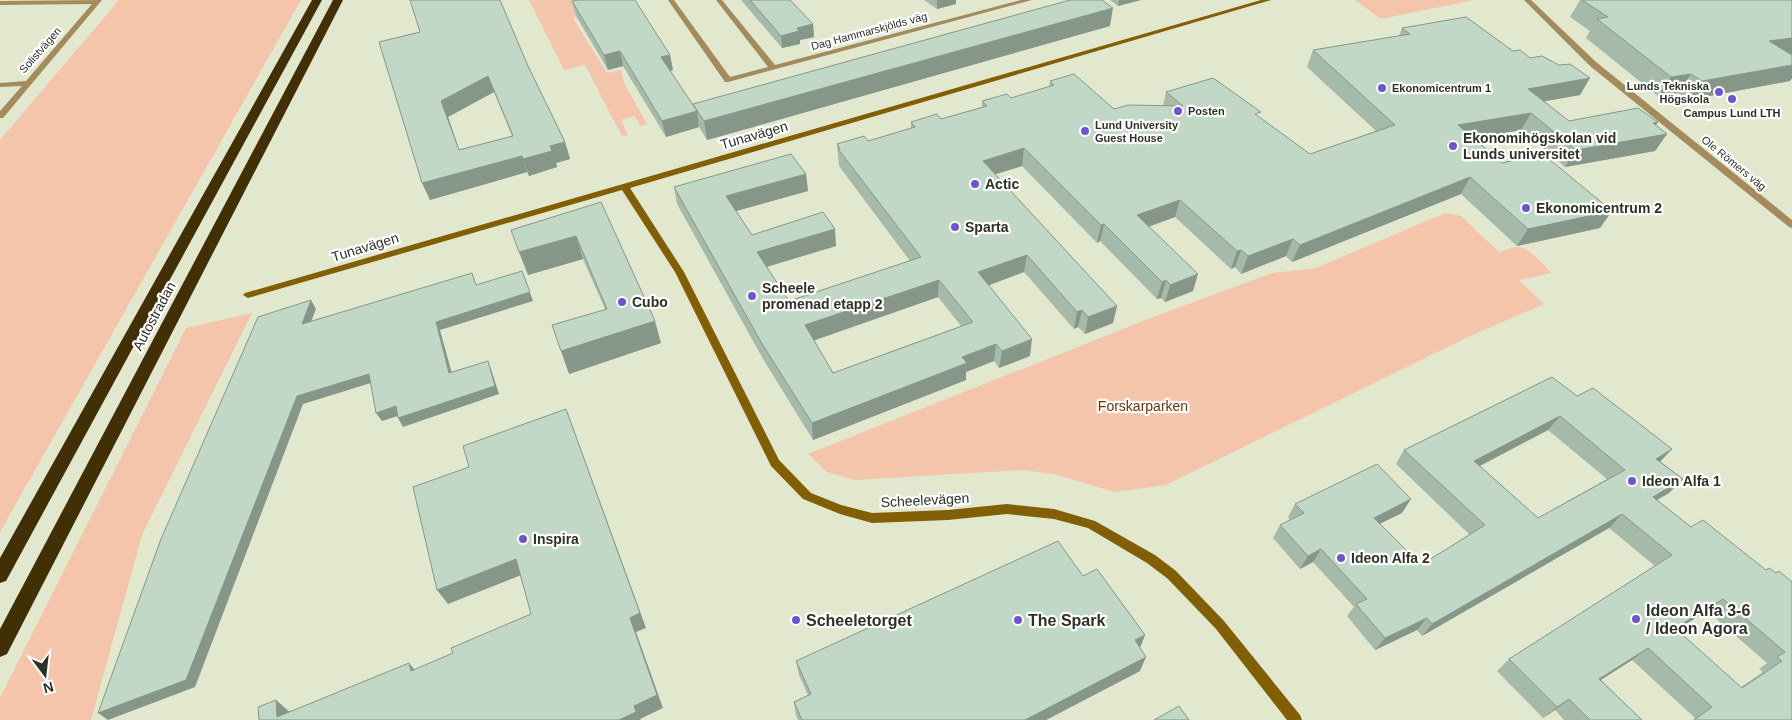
<svg xmlns="http://www.w3.org/2000/svg" width="1792" height="720" viewBox="0 0 1792 720" font-family="Helvetica,sans-serif">
<style>
.green{fill:#f4c4ab}
.lines{fill:none;stroke-linecap:round;stroke-linejoin:round}
.street{fill:#a38b5e;fill-rule:evenodd}
.secondary{fill:#825f05;fill-rule:evenodd}
.highway{fill:#412f05;fill-rule:evenodd}
.wall{fill:#a5baa9;fill-rule:evenodd}
.shaded-wall{fill:#86978a}
.building{fill:#c0d8c5;stroke:#86978a;fill-rule:evenodd}
.poi-dot{fill:#6e55cf;stroke:#fff;stroke-width:2}
.labels{text-anchor:middle;dominant-baseline:central;stroke-width:4.5;stroke-linejoin:round;paint-order:stroke}
.far-street-label{font-size:11px;fill:#2f3127;stroke:#fff}
.far-poi-label{font-size:11px;font-weight:bold;fill:#2f3127;stroke:#fff;text-anchor:start}
.street-label{font-size:14px;fill:#2f3127;stroke:#fff}
.poi-label{font-size:14px;font-weight:bold;fill:#2f3127;stroke:#fff;text-anchor:start}
.park-label{font-size:14px;fill:#6d320a;stroke:#fff}
.near-poi-label{font-size:16px;font-weight:bold;fill:#2f3127;stroke:#fff;text-anchor:start}
</style>
<rect width="100%" height="100%" fill="#e2e8ce"/>
<!-- green -->
<path class="green" d="M119,0H301L0,532V140Z
M529,0H571L586,13L573,18L607,73L621,70L624,83L647,124L641,126L634,116L621,120L628,135L622,136L585,65L564,70Z
M1355,0H1474L1381,19Z
M1445,213L1461,216L1499,252C1504,251 1510,248 1515,247C1528,245 1543,264 1551,273L1519,280L1544,304L1470,336L1166,485L1114,492L1058,475L1024,470L855,480L827,472L808,454L1148,319L1272,273L1316,268Z
M252,313L142,535L91,720H0V698L186,328Z"/>
<g class="lines">
<!-- street -->
<path class="street" d="M102,0L3,118H0V111L22,86L0,87V83L26,81L92,4L0,5V1Z
M668,0H674L730,77L768,67L716,0H722L775,65L1021,0H1032L728,82H725Z
M1524,0H1531L1596,62L1792,220V228L1789,227L1590,66Z"/>
<!-- secondary -->
<path class="secondary" d="M1261,0H1271L630,188L684,272L779,460L811,493L841,505L872,513L948,510L1007,504L1054,509L1095,521L1155,555L1176,571L1224,621L1300,715L1302,720H1287L1216,629L1168,579L1147,563L1088,528L1054,519L1007,514L948,520L872,523L840,514L803,499L771,466L675,272L622,190L248,298L243,295L245,293Z"/>
<!-- highway -->
<path class="highway" d="M312,0H322L6,581L0,583V558Z
M333,0H343L7,654L0,657V629Z"/>
</g>
<!-- wall -->
<path class="wall" d="M741,0H790L813,24L814,37L800,40V44L782,48Z
M924,0H956V4L937,9Z
M1110,0H1141L1118,6Z
M1580,0H1792V54H1790L1792,55V78L1790,81L1688,100L1678,93L1658,96L1586,38L1590,31L1570,17Z
M572,1L670,55L673,70L670,71L694,107L693,104L1110,26L707,140L699,127L666,137L623,66L608,70L576,16Z
M1402,28L1513,51L1580,95L1544,101L1569,121L1658,122L1656,125L1667,134L1655,151L1565,167L1521,130L1474,138L1502,163L1600,228L1517,246L1461,194L1292,262L1286,256L1241,274L1235,267L1231,269L1175,217L1149,227L1193,291L1165,302L1161,298L1157,299L1100,241L1097,243L1022,166L995,174L1117,306L1113,323L1085,334L1078,327L1074,329L1024,272L989,285L1030,356L999,368L994,361L966,372V380L813,440L763,359L677,204L674,187L806,174L808,191L736,211L752,235L836,246L767,267L789,301L910,261L839,166L837,144L868,141L911,128V122L941,119L982,107V101L1011,98L1049,87L1050,81L1114,109L1163,106L1166,92L1259,117L1310,154L1376,131L1307,67L1313,50L1399,36ZM938,297L961,326L833,373L814,340Z
M379,42L528,66L565,142L570,159L556,163L557,167L529,176L527,172L430,200ZM494,92L512,136L459,150L448,117Z
M601,202L661,343L569,374L605,309L583,259L528,275Z
M1552,377L1683,479L1669,493L1657,500L1691,527L1766,570L1776,573L1779,571L1792,720H1693L1695,718L1632,660L1601,680L1642,720H1564L1555,710L1543,718L1497,671L1509,659L1655,566L1609,528L1422,636L1417,630L1375,650L1347,616L1354,607L1313,562L1300,569L1273,538L1280,525L1290,520L1288,517L1295,504L1402,513L1379,524L1421,565L1470,535L1396,464L1404,450ZM1548,430L1607,479L1538,518L1480,466ZM1707,611L1767,663L1759,669L1763,672L1741,687L1677,630Z
M1083,576L1145,635L1140,648V671L1046,720H798L796,715L794,702L808,695L799,675L796,661Z"/>
<!-- shaded-wall -->
<path class="shaded-wall" d="M937,0H956V4L937,9Z
M1119,0H1141L1118,6Z
M1113,8L1110,26L707,140L704,121Z
M813,24L814,37L800,40V44L782,48L781,36L797,28Z
M1792,38V54L1756,60L1769,41Z
M620,51L623,66L608,70L604,55Z
M670,55L673,70L664,73L661,57Z
M1792,65V78L1790,81L1688,100L1702,81Z
M1691,74L1678,93L1658,96L1671,77Z
M488,76L494,92L448,117L465,167L441,101Z
M1590,78L1580,95L1519,106L1528,89Z
M697,111L699,127L666,137L662,121Z
M1531,113L1521,130L1450,142L1458,125Z
M1658,122L1648,137L1667,134L1655,151L1565,167L1576,150L1653,123Z
M565,142L570,159L556,163L557,167L529,176L523,159L550,146Z
M1024,148L1022,166L981,179L983,161Z
M522,156L527,172L430,200L422,183Z
M806,174L808,191L729,213L726,196Z
M1470,177L1461,194L1292,262L1300,245Z
M1180,200L1175,217L1133,232L1137,215Z
M1612,211L1600,228L1517,246L1528,229Z
M1104,224L1100,241L1097,243L1101,225Z
M835,229L836,246L759,269L757,252Z
M576,236L583,259L528,275L519,252Z
M1293,239L1286,256L1241,274L1248,256Z
M1241,250L1235,267L1231,269L1237,251Z
M1027,255L1024,272L976,290L978,272Z
M522,271L533,301L440,330L454,381L449,373L436,322Z
M1198,274L1193,291L1165,302L1170,285Z
M939,280L938,297L807,343L805,325Z
M1166,280L1161,298L1157,299L1162,282Z
M311,300L316,309L307,332L302,324Z
M1117,306L1113,323L1085,334L1088,317Z
M1082,310L1078,327L1074,329L1077,312Z
M655,321L661,343L569,374L561,351Z
M1032,339L1030,356L999,368L1002,351Z
M996,344L994,361L966,372V380L813,440L812,423L962,357Z
M488,361L491,369L499,394L403,427L398,418Z
M369,374L374,382L303,404L195,687L108,720L98,713L297,396Z
M396,406L401,415L382,421L376,413Z
M566,409L646,628L636,632L663,708L640,719L641,720H619L634,706L630,618Z
M1560,416L1548,430L1464,474L1474,461Z
M1672,449L1659,463L1656,459Z
M1683,479L1669,493L1639,510L1653,497Z
M1411,499L1402,513L1365,531L1374,518Z
M1622,514L1609,528L1422,636L1432,624Z
M1321,549L1313,562L1300,569L1308,556Z
M516,559L524,574L448,604L437,590Z
M1723,599L1707,611L1660,640L1675,628Z
M1427,618L1417,630L1375,650L1385,638Z
M1145,635L1139,650L1135,640Z
M1648,648L1632,660L1585,690L1599,679Z
M1146,657L1140,671L1046,720H1025Z
M409,663L421,677L411,671Z
M1569,699L1555,710L1543,718L1557,707Z
M276,700L291,713L277,717Z"/>
<!-- building -->
<path class="building" d="M410,0H500L528,66L565,142L550,146L552,151L523,159L522,156L422,183L379,42L420,32ZM488,76L513,136L459,150L441,101Z
M578,0H635L670,55L661,57L697,111L662,121L620,51L604,55L572,1Z
M750,0H790L813,24L797,28L799,31L781,36Z
M1070,0H1102L1113,8L704,121L693,104Z
M1582,0H1792V38L1769,41L1792,55V65L1702,81L1691,74L1671,77L1597,19L1608,17Z
M1466,17L1513,51L1520,50L1530,58L1542,56L1559,65L1570,64L1590,78L1528,89L1569,121L1638,108L1658,122L1653,123L1667,134L1576,150L1531,113L1458,125L1502,163L1543,154L1612,211L1528,229L1470,177L1300,245L1293,239L1248,256L1241,250L1237,251L1180,200L1137,215L1198,274L1170,285L1166,280L1162,282L1104,224L1101,225L1024,148L983,161L1117,306L1088,317L1082,310L1077,312L1027,255L978,272L1032,339L1002,351L996,344L962,357L967,363L812,423L761,342L674,187L791,154L806,174L726,196L752,235L823,212L835,229L757,252L789,301L921,257L838,149H840L837,144L864,136L868,141L915,127L911,122L937,114L941,119L987,106L982,101L1007,94L1011,98L1054,85L1050,81L1074,74L1114,109L1128,105L1183,106L1166,92L1213,78L1261,112L1255,114L1310,154L1395,125L1313,50L1410,34L1402,28ZM939,280L973,322L833,373L805,325Z
M601,202L655,321L561,351L552,325L607,309L576,236L519,252L511,230Z
M522,271L530,292L436,322L449,373L488,361L495,386L398,418L396,406L376,413L369,374L297,396L186,680L98,713L161,539L258,317L311,300L302,324L472,273L476,285Z
M1552,377L1577,396L1593,388L1672,449L1656,459L1683,479L1653,497L1691,527L1703,520L1766,570L1769,568L1776,573L1779,571L1792,582V720H1694L1712,707L1648,648L1599,679L1642,720H1590L1569,699L1557,707L1509,659L1672,555L1622,514L1432,624L1427,618L1385,638L1356,604L1367,599L1321,549L1308,556L1280,525L1304,513L1295,504L1377,464L1411,499L1374,518L1421,565L1485,525L1404,450ZM1560,416L1625,470L1538,518L1474,461ZM1723,599L1785,652L1777,657L1782,661L1742,688L1675,628Z
M566,409L640,613L630,618L657,695L634,706L636,712L619,720H259L258,707L276,700L277,717L409,663L411,671L453,653L451,648L531,614L516,559L437,590L413,487L469,467L463,446Z
M1058,541L1083,576L1097,569L1145,635L1135,640L1146,657L1025,720H802L794,702L811,694L796,661Z
M1179,706L1189,720H1154Z"/>
<!-- markers -->
<g class="poi-dot">
<circle cx="1382" cy="88" r="5"/>
<circle cx="1719" cy="92" r="5"/>
<circle cx="1732" cy="99" r="5"/>
<circle cx="1178" cy="111" r="5"/>
<circle cx="1085" cy="131" r="5"/>
<circle cx="1453" cy="146" r="5"/>
<circle cx="975" cy="184" r="5"/>
<circle cx="1526" cy="208" r="5"/>
<circle cx="955" cy="227" r="5"/>
<circle cx="752" cy="296" r="5"/>
<circle cx="622" cy="302" r="5"/>
<circle cx="1632" cy="481" r="5"/>
<circle cx="523" cy="539" r="5"/>
<circle cx="1341" cy="558" r="5"/>
<circle cx="1636" cy="619" r="5"/>
<circle cx="796" cy="620" r="5"/>
<circle cx="1018" cy="620" r="5"/>
</g>
<g class="labels">
<!-- far-street labels -->
<g class="far-street-label">
<text transform="translate(869 31) rotate(-15)">Dag Hammarskjölds väg</text>
<text transform="translate(40 50) rotate(-49)">Solistvägen</text>
<text transform="translate(1734 163) rotate(39)">Ole Römers väg</text>
</g>
<!-- far-poi labels -->
<g class="far-poi-label">
<text x="1709" y="86" text-anchor="end">Lunds Tekniska<tspan x="1709" dy="13">Högskola</tspan></text>
<text x="1392" y="88">Ekonomicentrum 1</text>
<text x="1188" y="111">Posten</text>
<text x="1732" y="113" text-anchor="middle">Campus Lund LTH</text>
<text x="1095" y="125">Lund University<tspan x="1095" dy="13">Guest House</tspan></text>
</g>
<!-- street labels -->
<g class="street-label">
<text transform="translate(754 135) rotate(-16)">Tunavägen</text>
<text transform="translate(365 247) rotate(-17)">Tunavägen</text>
<text transform="translate(154 316) rotate(-62)">Autostradan</text>
<text transform="translate(925 500) rotate(-3)">Scheelevägen</text>
</g>
<!-- poi labels -->
<g class="poi-label">
<text x="1463" y="138">Ekonomihögskolan vid<tspan x="1463" dy="16">Lunds universitet</tspan></text>
<text x="985" y="184">Actic</text>
<text x="1536" y="208">Ekonomicentrum 2</text>
<text x="965" y="227">Sparta</text>
<text x="762" y="288">Scheele<tspan x="762" dy="16">promenad etapp 2</tspan></text>
<text x="632" y="302">Cubo</text>
<text x="1642" y="481">Ideon Alfa 1</text>
<text x="533" y="539">Inspira</text>
<text x="1351" y="558">Ideon Alfa 2</text>
</g>
<!-- park labels -->
<g class="park-label">
<text x="1143" y="406">Forskarparken</text>
</g>
<!-- near-poi labels -->
<g class="near-poi-label">
<text x="1646" y="610">Ideon Alfa 3-6<tspan x="1646" dy="18">/ Ideon Agora</tspan></text>
<text x="806" y="620">Scheeletorget</text>
<text x="1028" y="620">The Spark</text>
</g>
</g>
<!-- north arrow -->
<g transform="translate(45 675) rotate(165)" stroke="#ffffff" stroke-width="4" paint-order="stroke">
<path d="M0-4L9 19L0 12L-9 19Z" fill="#2f3127"/>
<text y="-8" font-size="14" font-weight="bold" text-anchor="middle" fill="#2f3127">N</text>
</g>
</svg>
